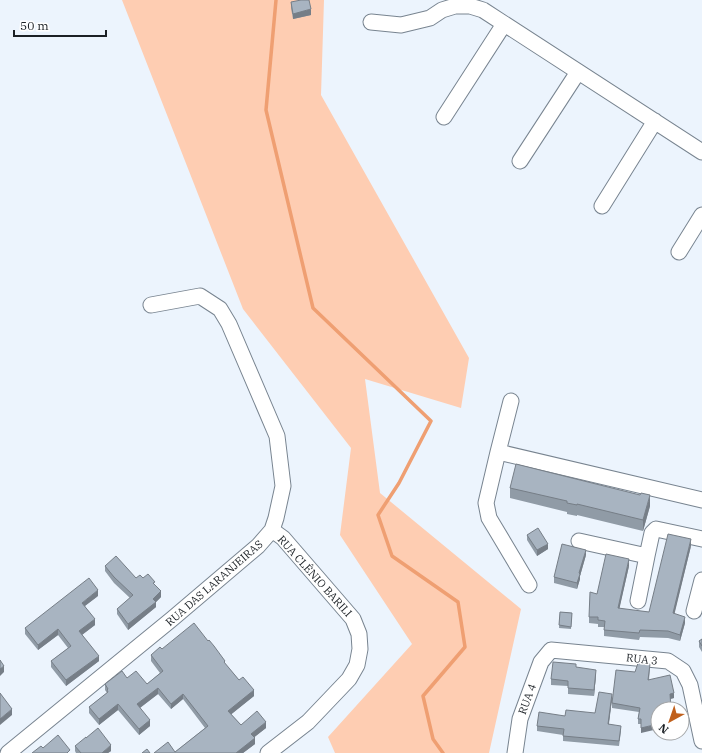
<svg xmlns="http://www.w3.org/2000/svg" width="702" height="753" viewBox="0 0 702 753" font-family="'IBM Plex Serif',serif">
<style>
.green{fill:#fecdb2}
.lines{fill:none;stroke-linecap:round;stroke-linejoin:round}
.stream{stroke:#ef9f72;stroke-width:3.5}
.street-casing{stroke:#788490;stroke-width:17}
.street{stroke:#fff;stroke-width:15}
.wall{fill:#909ba6}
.shaded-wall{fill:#767e87}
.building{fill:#a8b4c1;stroke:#767e87}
.labels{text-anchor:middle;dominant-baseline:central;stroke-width:3;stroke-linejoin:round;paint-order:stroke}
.street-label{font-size:11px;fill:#1b2025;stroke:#fff}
</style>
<rect width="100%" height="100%" fill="#ecf4fd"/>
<!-- green -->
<path class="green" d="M122,0H324L321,95L469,358L461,408L365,379L380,493L521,609L489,753H335L328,737L412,644L340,535L351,448L243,309Z"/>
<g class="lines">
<!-- stream -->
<path class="stream" d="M276,0L266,110L313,308L431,421L399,483L378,515L392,556L458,602L465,647L423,696L433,739L443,753"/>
<!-- street casing -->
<g class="street-casing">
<path id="street" d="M371,22L401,25L430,18L442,10L455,6H470L483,10L702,152
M444,117L504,24
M520,161L578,72
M602,206L655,121
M679,252L702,215
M511,401L498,452L486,503L489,518L529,585
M498,452L702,500
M579,541L647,556L652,533L656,529L702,539
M638,601L647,556
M694,611L702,580
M8,753L172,619L258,546L272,530L276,518L283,486L277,436L229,324L220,309L200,296L151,305
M268,753L308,722L349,679L357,665L360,649L359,634L353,619L283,538L272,530
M515,753L520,719L541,662L551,650L668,661L683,671L690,685L702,741"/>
</g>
<!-- street -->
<use href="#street" class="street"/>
</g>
<!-- wall -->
<path class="wall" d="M291,2L311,15L293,19L291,8Z
M510,488L650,506L643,531L577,515V516L567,514V512L510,498Z
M527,535L548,549L537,556L527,540Z
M691,546L674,614L685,623L680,641L668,638L640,637L639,640L604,636V627H598V624L589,623V617L597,594L629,566L619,609L649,612Z
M586,555L580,576V579L577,589L554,583V577Z
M105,566L136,578H143L155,585L161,597L156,602V607L128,630L117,614V609L130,598L114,583L105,571Z
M98,596L85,606L95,625L82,635L99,661L66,686L51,667V661L68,648L58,635L38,650L25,634V628Z
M560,612L572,613L571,629L559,628Z
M702,639V652L699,647V641Z
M162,649L225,664L239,680L254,696L231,714L241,725L266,728L254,737L255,744L243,753H154L175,752L205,728L183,699L171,709L158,694L140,708L150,726L139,735L118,710L99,725L89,713V707L107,693L105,690V684L127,678L147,684L160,673L151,661V655Z
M576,667L596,675L594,696L568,694V686L551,685V679Z
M650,668L649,680L674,698L670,699L641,733V724H638V719L639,712L612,708V703L635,672Z
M612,699L609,724L621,731L619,746L563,741V735L537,731V726L565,716L595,713Z
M75,746L111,751L108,753H76L75,751Z"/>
<!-- shaded-wall -->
<path class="shaded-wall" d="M311,9V15L293,19V14Z
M650,495V506L643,531V520Z
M691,539V546L673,620V613Z
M548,544V549L537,556V550Z
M586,550V555L580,576V579L577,589V583L579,573Z
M629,559V566L618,615V608Z
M98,590V596L82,608V603Z
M161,591V597L156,602V607L128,630V624Z
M685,617V623L680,641V635Z
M95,619V625L79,637V631Z
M58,629V635L38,650V645Z
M99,656V661L66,686V680Z
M4,666V672L0,676V669Z
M596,670V675L594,696V690Z
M158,688V694L137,710V704Z
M254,690V696L228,717V711Z
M674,693V698L670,699V694Z
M183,694V699L171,709V704Z
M612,694V699L608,729V724Z
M118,704V710L99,725V719Z
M12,709V715L0,725V719Z
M150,720V726L139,735V729Z
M266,722V728L251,740V734Z
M658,724V729L641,733V728Z
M255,738V744L243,753H236Z
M111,745V751L108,753H102Z"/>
<!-- building -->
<path class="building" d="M301,0H309L311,9L293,14L291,2Z
M516,464L640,495L641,493L650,495L643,520L577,504V505L567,503V501L510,488Z
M538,528L548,544L537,550L527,535Z
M668,534L691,539L673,613L685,617L680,635L668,631L640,630L639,633L604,630L605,621L598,620V617H589L590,592L597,594L606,554L629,559L618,608L649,612Z
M562,544L586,550L579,573L580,574L577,583L554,577Z
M116,556L136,578L140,575L143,578L148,574L155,582L153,583L161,591L153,599L156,602L128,624L117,609L133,595L114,577L105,566Z
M89,578L98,590L82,603L95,619L79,631L99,656L66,680L51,661L71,646L58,629L38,645L25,628Z
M560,612L572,613L571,627L559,625Z
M194,623L208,641L209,640L214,646L225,661L224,662L239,680L243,677L254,690L228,711L241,725L257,711L266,722L251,734L255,738L236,753H154L168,742L175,752L208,726L183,694L171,704L158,688L137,704L150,720L139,729L118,704L99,719L89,707L108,692L107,690L108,689L105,684L122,671L127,678L136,671L147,684L163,671L151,655L160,647L162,649Z
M702,639V646L699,641Z
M0,660L4,666L0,669Z
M553,662L576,664V667L596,670L594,690L568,688V681L551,679Z
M638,663L650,664L648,680L670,675L674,693L670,694L671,709H658V724L641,728V719H638L640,708L612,703L616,670L635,672Z
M599,692L612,694L608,724L621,726L619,741L563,736L564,729L537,726L539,712L565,716L566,710L595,713Z
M0,693L12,709L0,719Z
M98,728L111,745L102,753H81L75,746L86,737V738Z
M58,735L70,750L67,753H32L41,746L43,748Z
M147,749L150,753H142Z"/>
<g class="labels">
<!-- street labels -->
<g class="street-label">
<text transform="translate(315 576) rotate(48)">RUA CLÊNIO BARILI</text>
<text transform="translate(214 583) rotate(-41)">RUA DAS LARANJEIRAS</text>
<text transform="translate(642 659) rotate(6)">RUA 3</text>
<text transform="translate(527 699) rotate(-70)">RUA 4</text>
</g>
</g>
<!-- north arrow -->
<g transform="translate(670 721) rotate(220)"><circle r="19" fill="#ffffff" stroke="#a4a6a8"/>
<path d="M0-3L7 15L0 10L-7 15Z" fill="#c0601c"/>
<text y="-6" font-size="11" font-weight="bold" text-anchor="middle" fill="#1b2025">N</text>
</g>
<!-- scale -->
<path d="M14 30v6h92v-6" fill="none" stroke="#1b2025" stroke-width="2"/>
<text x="20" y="30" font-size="12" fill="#1b2025" stroke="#ffffff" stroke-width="3" paint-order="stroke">50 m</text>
</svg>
